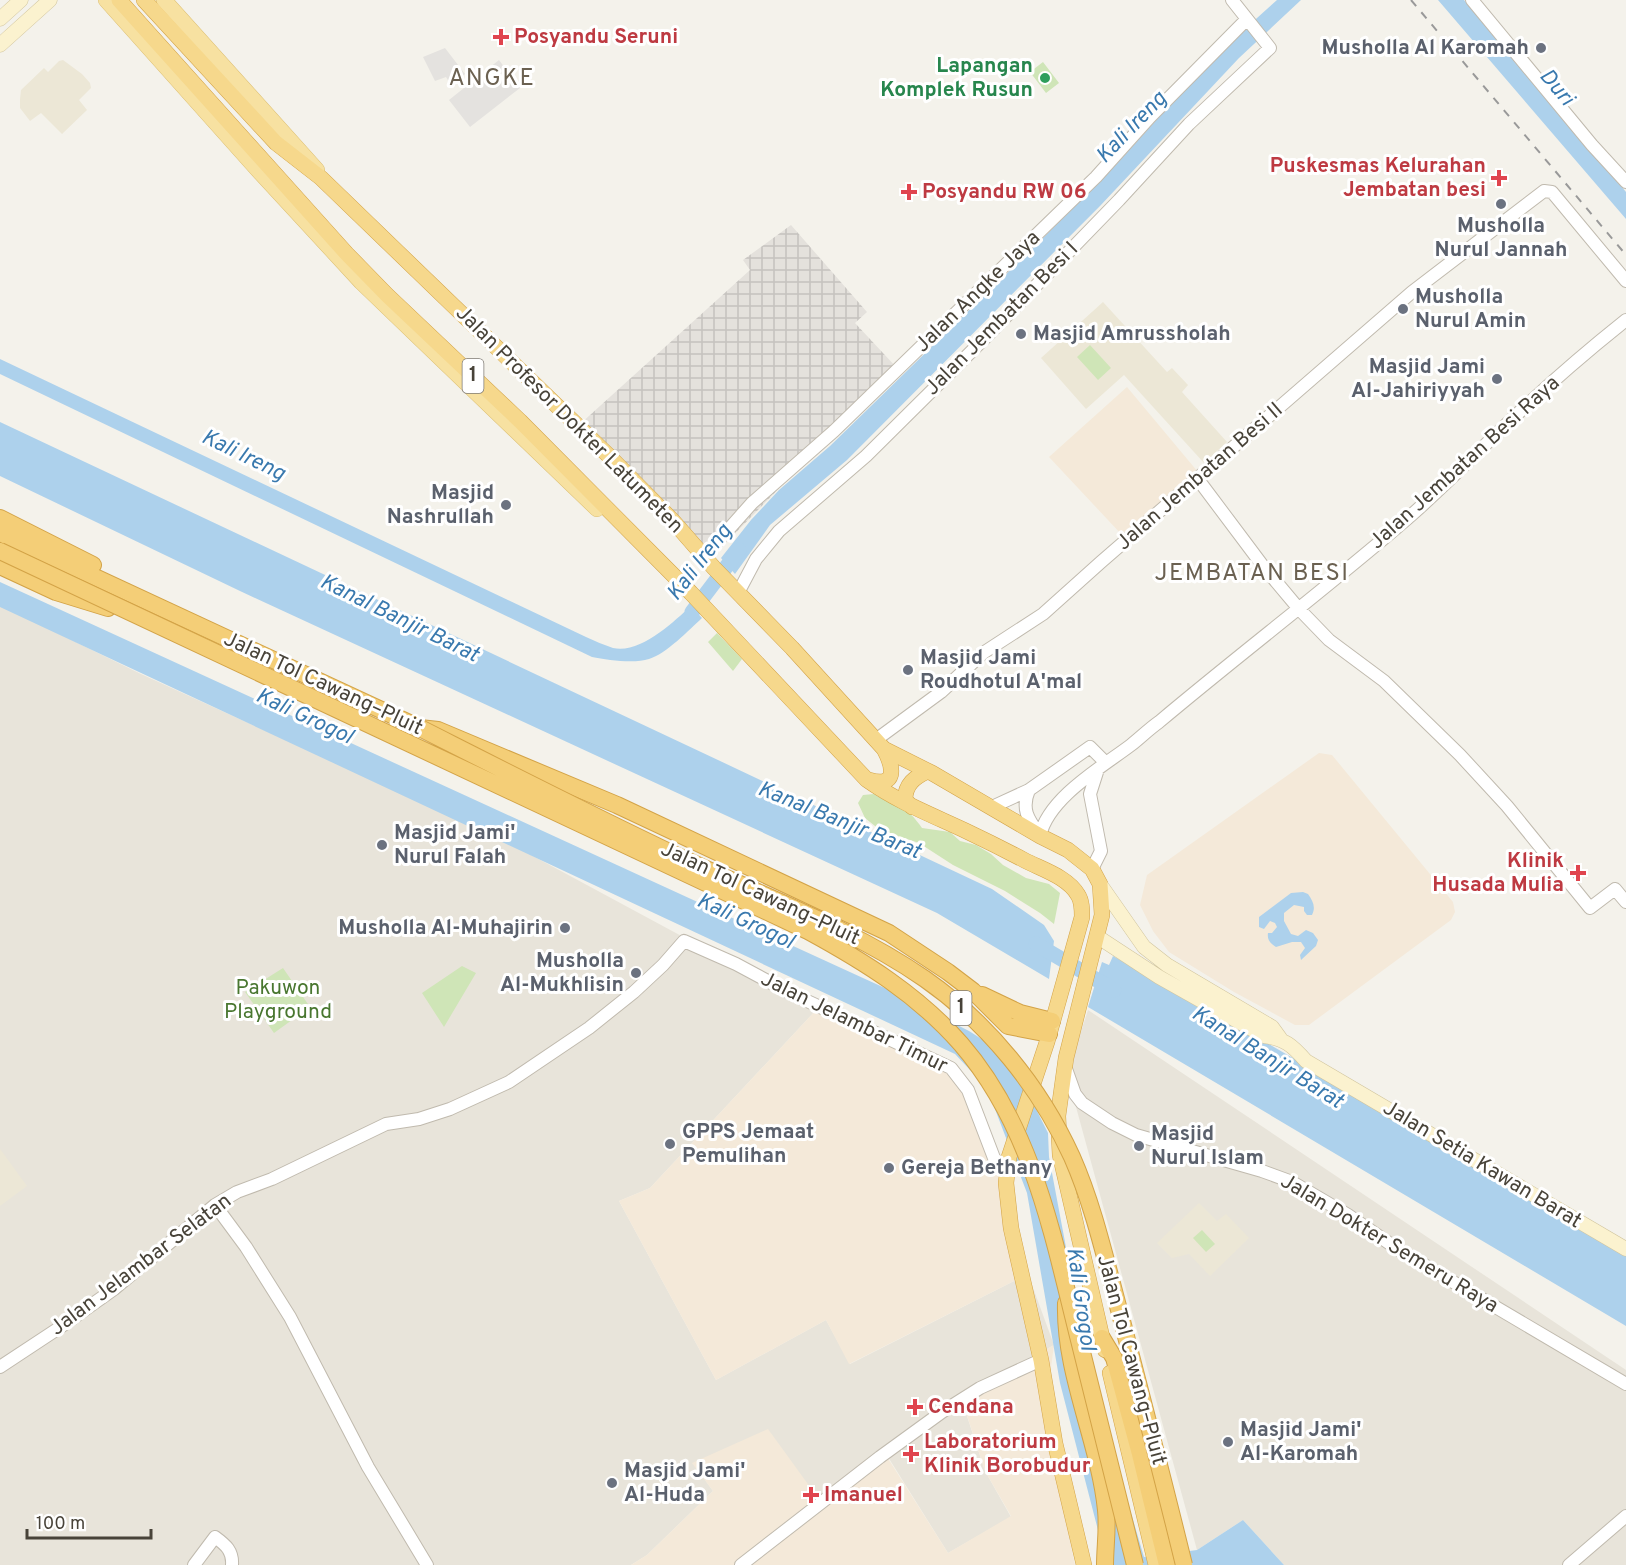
<svg xmlns="http://www.w3.org/2000/svg" width="1626" height="1565" viewBox="0 0 1626 1565" font-family="Overpass,sans-serif">
<style>
.residential{fill:#e8e4da}
.commercial{fill:#f4e9d9}
.industrial{fill:url(#industrial-grid)}
.education{fill:#ece7d6}
.green{fill:#cfe5b7}
.parking{fill:#e4e2df}
.water{fill:#add1ec}
.lines{fill:none;stroke-linecap:round;stroke-linejoin:round}
.river{stroke:#add1ec;stroke-width:15}
.tertiary-casing{stroke:#c0baae;stroke-width:14}
.secondary-casing{stroke:#d1c59e;stroke-width:15}
.primary-casing{stroke:#dcbf72;stroke-width:16}
.trunk-casing{stroke:#d3a347;stroke-width:16}
.motorway-casing{stroke:#d3a347;stroke-width:18}
.tertiary{stroke:#fff;stroke-width:12}
.secondary{stroke:#fbf2cf;stroke-width:14}
.primary{stroke:#f7e1a1;stroke-width:15}
.trunk{stroke:#f6d88c;stroke-width:15}
.motorway{stroke:#f4ce77;stroke-width:16}
.rail{stroke:#999;stroke-width:2;stroke-dasharray:8 8;stroke-linecap:butt}
.motorway-bridge-casing{stroke:#d3a347;stroke-width:18;stroke-linecap:butt}
.motorway-bridge{stroke:#f4ce77;stroke-width:16}
.health-dot{fill:#e0444e;stroke:#fff;stroke-width:2}
.worship-dot{fill:#6b7280;stroke:#fff;stroke-width:2}
.leisure-dot{fill:#2e9e5b;stroke:#fff;stroke-width:2}
.labels{text-anchor:middle;dominant-baseline:central;stroke-width:6;stroke-linejoin:round;paint-order:stroke}
.shield{fill:#fff;stroke:#7f7b74;stroke-width:1.5}
.shield-label{font-size:20px;font-weight:bold;fill:#484339}
.health-label{font-size:21px;font-weight:bold;fill:#be3a42;stroke:#fff;text-anchor:start}
.worship-label{font-size:21px;font-weight:bold;fill:#5b616d;stroke:#fff;text-anchor:start}
.leisure-label{font-size:21px;font-weight:bold;fill:#27864d;stroke:#fff;text-anchor:end}
.street-label{font-size:21px;fill:#484339;stroke:#fff}
.park-label{font-size:21px;fill:#497730;stroke:#fff}
.water-label{font-size:22px;font-style:italic;fill:#3979ae;stroke:#fff}
.quarter-label{font-size:24px;letter-spacing:1.5px;fill:#6b6151;stroke:#fff}
</style>
<defs>
<pattern id="industrial-grid" width="8" height="8" patternUnits="userSpaceOnUse" patternTransform="scale(1.5)"><rect width="8" height="8" fill="#e4e1dc"/><path d="M0 4h8M4 0v8" fill="none" stroke="#c5c2be"/></pattern>
</defs>
<rect width="100%" height="100%" fill="#f4f2eb"/>
<!-- residential -->
<path class="residential" d="M0,605L141,674L494,835L817,1009L650,1188L619,1201L716,1380L826,1320L850,1364L1028,1274L1054,1345L961,1398L985,1471L1011,1517L948,1553L883,1449L818,1498L693,1463L713,1491L647,1555L631,1565H0Z
M1088,1010L1626,1370V1565H1284L1243,1520L1197,1550L1067,1074Z"/>
<!-- commercial -->
<path class="commercial" d="M1127,387L1198,472L1122,535L1049,457Z
M1319,753L1332,755L1453,902L1455,912L1451,920L1313,1022L1309,1025H1295L1234,992L1169,952L1153,931L1140,905L1147,875Z
M817,1009L946,1067L970,1095L1003,1190L1028,1274L849,1364L826,1320L716,1380L619,1201L650,1188Z
M1054,1345L1044,1420L1075,1565H631L647,1555L713,1491L692,1463L768,1429L818,1498L882,1449L948,1553L1011,1516L985,1471L961,1397Z"/>
<!-- industrial -->
<path class="industrial" d="M791,225L867,312L855,323L897,368L709,560L579,425L750,270L743,260Z"/>
<!-- education -->
<path class="education" d="M63,60L82,74L90,83L91,88L79,100L87,110L62,134L41,113L30,121L20,108V99L21,90L44,68L48,72L59,61Z
M1103,302L1167,372L1172,368L1188,385L1182,392L1227,442L1204,463L1124,375L1086,409L1041,358Z
M0,1149L27,1186L0,1206Z
M1199,1203L1217,1221L1226,1214L1249,1238L1210,1276L1189,1254L1172,1258L1157,1243Z"/>
<!-- green -->
<path class="green" d="M1043,62L1059,83L1046,93L1030,72Z
M1090,345L1111,368L1098,380L1077,357Z
M717,633L742,659L733,671L708,642Z
M874,794C882,800 888,800 896,804C908,810 915,818 922,828L950,832L960,841L976,845L991,854L1003,865L1026,878L1049,884L1060,893L1054,924L1040,913L1005,891L953,865L919,843L880,830L865,818L858,803L863,795Z
M462,966L476,973L444,1027L422,993Z
M283,968L310,1007L274,1033L245,992Z
M1202,1230L1215,1244L1206,1252L1193,1238Z"/>
<!-- parking -->
<path class="parking" d="M445,48L465,74L451,85L446,77L435,81L423,57Z
M499,60L520,88L470,127L449,100Z"/>
<!-- water -->
<path class="water" d="M1277,0H1301L1239,58L1100,206L847,460L770,525L735,574L721,558L751,520L779,490L830,446L1037,244L1112,169L1177,97L1247,27Z
M1438,0H1464L1626,192V219Z
M0,359L586,637C595,641 604,645 613,648C641,654 673,622 691,606L702,618C689,630 666,654 649,659C634,664 608,660 592,657L0,374Z
M0,422L992,889L1044,925L1054,941L1049,979L937,913L240,591L0,476Z
M0,582L887,989L969,1031L1010,1057L1048,1133L1049,1157L1090,1375L1144,1557L1197,1550L1243,1520L1284,1565H1107L1060,1383L1027,1193L987,1088L955,1054L0,607Z
M1303,892L1308,894C1313,901 1316,907 1312,915H1307L1304,911V907L1294,905L1284,913V921L1291,934L1298,936L1306,930L1313,933L1318,940L1316,946L1301,960L1300,955L1305,948L1301,942H1292L1276,947C1270,943 1267,940 1268,933H1272L1277,927L1275,923L1270,921L1264,929L1259,927V917L1291,893Z
M1113,956L1243,1029L1626,1251V1326L1088,1007L1102,962L1109,965Z"/>
<g class="lines">
<!-- river -->
<path class="river" d="M692,612L739,550
M1036,944L1114,990"/>
<!-- tertiary casing -->
<g class="tertiary-casing">
<path id="tertiary" d="M1472,0L1592,145L1626,182
M1197,478L1263,566L1299,609L1329,640L1384,681L1460,755L1507,806L1590,908L1615,889L1626,902
M704,557L752,503L834,431L1096,177L1150,117L1246,20
M738,593L756,559L779,531L866,456L992,331L1119,200L1189,124L1270,48L1232,0
M877,739L941,692L983,653L1043,614L1101,562L1412,292L1544,191L1552,192L1626,281
M1029,790C1021,809 1028,819 1039,834
M992,807L1029,790L1090,747L1105,762
M1040,836C1048,798 1102,767 1131,745C1140,738 1149,729 1159,722C1241,653 1327,588 1408,518C1445,486 1478,451 1513,418C1549,384 1587,351 1626,320
M1092,869L1101,851L1090,794L1098,769
M1065,1066L1075,1094L1082,1103L1112,1123L1136,1135L1262,1171L1292,1182L1348,1215L1399,1250L1626,1384
M215,1205L246,1247L290,1317L368,1467L427,1565
M0,1367L59,1328L114,1289L215,1205L237,1192L272,1179L386,1124L419,1119L450,1109L509,1082L589,1028L634,992L663,965L684,941L736,964L790,993L951,1068L968,1090L994,1158L1006,1172
M194,1565L215,1537C226,1545 233,1551 232,1565
M741,1565L880,1457L942,1412L980,1388L1041,1360
M1569,1565L1626,1516"/>
</g>
<!-- secondary casing -->
<g class="secondary-casing">
<path id="secondary" d="M0,19L21,0
M0,45L50,0
M1100,884L1144,947L1167,965L1272,1027L1280,1038
M1098,937L1159,977L1264,1036C1285,1039 1292,1045 1306,1061L1626,1249"/>
</g>
<!-- primary casing -->
<g class="primary-casing">
<path id="primary" d="M106,0L255,167L361,282L597,509
M164,0L317,170"/>
</g>
<!-- trunk casing -->
<g class="trunk-casing">
<path id="trunk" d="M119,0L347,254L387,295L520,421L691,593L867,780C898,802 932,815 966,831C985,840 1005,850 1024,860C1041,869 1068,877 1078,895C1082,901 1082,910 1082,917L1047,1042L1009,1157L1006,1183L1011,1228L1041,1360L1055,1443L1084,1565
M144,0L276,143L321,178L611,458L673,521L714,568L792,648L884,749L932,773L1040,836L1068,850L1092,869L1100,884L1102,915L1066,1058L1058,1116L1060,1155L1105,1350
M869,780C897,788 894,768 884,749
M912,807L905,800C905,784 915,777 928,771
M1110,1373L1156,1565"/>
</g>
<!-- motorway casing -->
<g class="motorway-casing">
<path id="motorway" d="M0,518L93,565
M0,533L420,728L438,730L617,805L889,933L948,972L973,991L1008,1026L1049,1034
M0,566L56,592L108,608
M982,995L1020,1013L1052,1021
M1066,1303C1064,1374 1099,1441 1106,1510C1108,1529 1105,1547 1105,1565
M1102,1338L1114,1358L1140,1454L1167,1565"/>
</g>
<!-- tertiary -->
<use href="#tertiary" class="tertiary"/>
<!-- secondary -->
<use href="#secondary" class="secondary"/>
<!-- primary -->
<use href="#primary" class="primary"/>
<!-- trunk -->
<use href="#trunk" class="trunk"/>
<!-- motorway -->
<use href="#motorway" class="motorway"/>
<!-- rail -->
<path class="rail" d="M1411,0L1626,255"/>
<!-- motorway-bridge casing -->
<g class="motorway-bridge-casing">
<path id="motorway-bridge" d="M0,551L808,931C865,962 918,995 961,1044C1033,1127 1053,1237 1079,1340C1098,1415 1117,1490 1135,1565
M420,728C507,772 595,817 684,859C763,896 853,929 925,979C988,1023 1040,1087 1072,1157C1095,1209 1107,1267 1122,1321C1143,1402 1164,1483 1184,1565"/>
</g>
<!-- motorway-bridge -->
<use href="#motorway-bridge" class="motorway-bridge"/>
</g>
<!-- markers -->
<g class="health-dot">
<path d="M498 28h6v6h6v6h-6v6h-6v-6h-6v-6h6z"/>
<path d="M1496 169h6v6h6v6h-6v6h-6v-6h-6v-6h6z"/>
<path d="M906 183h6v6h6v6h-6v6h-6v-6h-6v-6h6z"/>
<path d="M1575 864h6v6h6v6h-6v6h-6v-6h-6v-6h6z"/>
<path d="M912 1398h6v6h6v6h-6v6h-6v-6h-6v-6h6z"/>
<path d="M908 1445h6v6h6v6h-6v6h-6v-6h-6v-6h6z"/>
<path d="M808 1486h6v6h6v6h-6v6h-6v-6h-6v-6h6z"/>
</g>
<g class="worship-dot">
<circle cx="1541" cy="48" r="6"/>
<circle cx="1501" cy="204" r="6"/>
<circle cx="1403" cy="309" r="6"/>
<circle cx="1021" cy="334" r="6"/>
<circle cx="1497" cy="379" r="6"/>
<circle cx="506" cy="505" r="6"/>
<circle cx="908" cy="670" r="6"/>
<circle cx="382" cy="845" r="6"/>
<circle cx="565" cy="928" r="6"/>
<circle cx="636" cy="973" r="6"/>
<circle cx="670" cy="1144" r="6"/>
<circle cx="1139" cy="1146" r="6"/>
<circle cx="889" cy="1168" r="6"/>
<circle cx="1228" cy="1442" r="6"/>
<circle cx="612" cy="1483" r="6"/>
</g>
<circle class="leisure-dot" cx="1045" cy="78" r="6"/>
<g class="labels">
<!-- shield labels -->
<g class="shield">
<rect x="462.5" y="359" width="21" height="34" rx="4.5"/>
<rect x="950.5" y="991" width="21" height="34" rx="4.5"/>
</g>
<g class="shield-label">
<text x="473" y="376">1</text>
<text x="961" y="1008">1</text>
</g>
<!-- health labels -->
<g class="health-label">
<text x="514" y="37">Posyandu Seruni</text>
<text x="1486" y="166" text-anchor="end">Puskesmas Kelurahan<tspan x="1486" dy="24">Jembatan besi</tspan></text>
<text x="922" y="192">Posyandu RW 06</text>
<text x="1564" y="861" text-anchor="end">Klinik<tspan x="1564" dy="24">Husada Mulia</tspan></text>
<text x="928" y="1407">Cendana</text>
<text x="924" y="1442">Laboratorium<tspan x="924" dy="24">Klinik Borobudur</tspan></text>
<text x="824" y="1495">Imanuel</text>
</g>
<!-- worship labels -->
<g class="worship-label">
<text x="1529" y="48" text-anchor="end">Musholla Al Karomah</text>
<text x="1501" y="226" text-anchor="middle">Musholla<tspan x="1501" dy="24">Nurul Jannah</tspan></text>
<text x="1415" y="297">Musholla<tspan x="1415" dy="24">Nurul Amin</tspan></text>
<text x="1033" y="334">Masjid Amrussholah</text>
<text x="1485" y="367" text-anchor="end">Masjid Jami<tspan x="1485" dy="24">Al-Jahiriyyah</tspan></text>
<text x="494" y="493" text-anchor="end">Masjid<tspan x="494" dy="24">Nashrullah</tspan></text>
<text x="920" y="658">Masjid Jami<tspan x="920" dy="24">Roudhotul A'mal</tspan></text>
<text x="394" y="833">Masjid Jami'<tspan x="394" dy="24">Nurul Falah</tspan></text>
<text x="553" y="928" text-anchor="end">Musholla Al-Muhajirin</text>
<text x="624" y="961" text-anchor="end">Musholla<tspan x="624" dy="24">Al-Mukhlisin</tspan></text>
<text x="682" y="1132">GPPS Jemaat<tspan x="682" dy="24">Pemulihan</tspan></text>
<text x="1151" y="1134">Masjid<tspan x="1151" dy="24">Nurul Islam</tspan></text>
<text x="901" y="1168">Gereja Bethany</text>
<text x="1240" y="1430">Masjid Jami'<tspan x="1240" dy="24">Al-Karomah</tspan></text>
<text x="624" y="1471">Masjid Jami'<tspan x="624" dy="24">Al-Huda</tspan></text>
</g>
<!-- leisure labels -->
<g class="leisure-label">
<text x="1033" y="66">Lapangan<tspan x="1033" dy="24">Komplek Rusun</tspan></text>
</g>
<!-- street labels -->
<g class="street-label">
<text transform="translate(978 292) rotate(-44)">Jalan Angke Jaya</text>
<text transform="translate(1002 319) rotate(-45)">Jalan Jembatan Besi I</text>
<text transform="translate(569 420) rotate(45)">Jalan Profesor Dokter Latumeten</text>
<text transform="translate(1465 463) rotate(-42)">Jalan Jembatan Besi Raya</text>
<text transform="translate(1200 477) rotate(-41)">Jalan Jembatan Besi II</text>
<text transform="translate(323 684) rotate(25)">Jalan Tol Cawang–Pluit</text>
<text transform="translate(760 894) rotate(25)">Jalan Tol Cawang–Pluit</text>
<text transform="translate(854 1023) rotate(26)">Jalan Jelambar Timur</text>
<text transform="translate(1482 1165) rotate(31)">Jalan Setia Kawan Barat</text>
<text transform="translate(1389 1244) rotate(31)">Jalan Dokter Semeru Raya</text>
<text transform="translate(141 1265) rotate(-37)">Jalan Jelambar Selatan</text>
<text transform="translate(1131 1360) rotate(75)">Jalan Tol Cawang–Pluit</text>
</g>
<!-- park labels -->
<g class="park-label">
<text x="278" y="988">Pakuwon<tspan x="278" dy="24">Playground</tspan></text>
</g>
<!-- water labels -->
<g class="water-label">
<text transform="translate(1556 88) rotate(50)">Duri</text>
<text transform="translate(1132 128) rotate(-46)">Kali Ireng</text>
<text transform="translate(243 456) rotate(26)">Kali Ireng</text>
<text transform="translate(700 563) rotate(-52)">Kali Ireng</text>
<text transform="translate(399 619) rotate(26)">Kanal Banjir Barat</text>
<text transform="translate(304 717) rotate(25)">Kali Grogol</text>
<text transform="translate(839 821) rotate(22)">Kanal Banjir Barat</text>
<text transform="translate(745 922) rotate(25)">Kali Grogol</text>
<text transform="translate(1267 1058) rotate(32)">Kanal Banjir Barat</text>
<text transform="translate(1080 1299) rotate(82)">Kali Grogol</text>
</g>
<!-- quarter labels -->
<g class="quarter-label">
<text x="492" y="79">ANGKE</text>
<text x="1252" y="574">JEMBATAN BESI</text>
</g>
</g>
<!-- scale -->
<path d="M27 1529v9h124v-9" fill="none" stroke="#484339" stroke-width="3"/>
<text x="36" y="1529" font-size="18" fill="#484339" stroke="#ffffff" stroke-width="4.5" paint-order="stroke">100 m</text>
</svg>
